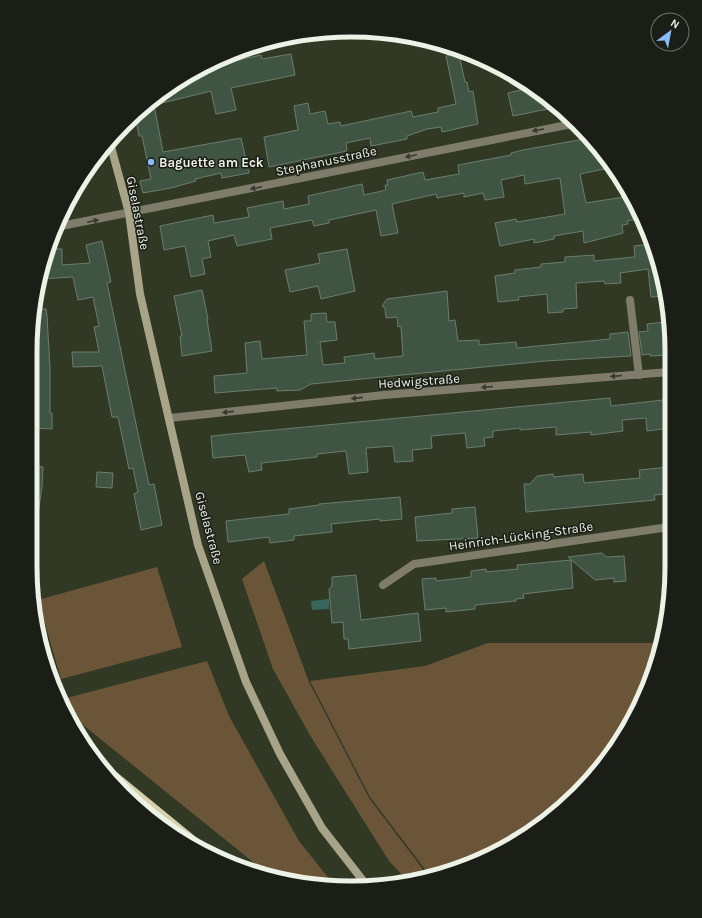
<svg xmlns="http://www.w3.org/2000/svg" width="702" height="918" viewBox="0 0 702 918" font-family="Karla,sans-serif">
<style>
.green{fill:#6b5538}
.water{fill:#39665c}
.building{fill:#405444;stroke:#6a7e6e}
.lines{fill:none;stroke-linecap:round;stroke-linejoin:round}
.service{stroke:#7f7c6c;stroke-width:8}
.minor{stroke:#7f7c6c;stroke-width:8}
.secondary{stroke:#a8a48a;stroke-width:8}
.trunk{stroke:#d6d0ac;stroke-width:11}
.oneway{fill:#393a30}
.poi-dot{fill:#88bafc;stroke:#1b1e16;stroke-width:1.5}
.labels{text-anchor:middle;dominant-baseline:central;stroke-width:3;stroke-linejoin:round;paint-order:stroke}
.street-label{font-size:13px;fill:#ecf2e5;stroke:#1b1e16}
.poi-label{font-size:13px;font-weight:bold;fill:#ecf2e5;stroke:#1b1e16;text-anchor:start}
.rim{fill:none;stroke:#ecf2e5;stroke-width:5}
</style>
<rect width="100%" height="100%" fill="#313925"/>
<!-- green -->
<path class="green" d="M264,561L309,682L369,798L428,876L407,880L389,861L311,737L273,669L242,579Z
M157,567L182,647L61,679L38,600Z
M488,643H661L655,670L618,745L578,794L530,834L454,871L430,876L370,797L310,681L425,666Z
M207,661L229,716L299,841L334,885L288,882L269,875L67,712L60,697L63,699Z"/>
<!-- water -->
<path class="water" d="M329,599V609L312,610L311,601Z"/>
<!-- building -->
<path class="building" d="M291,54L295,75L231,88L236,110L216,114L211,91L154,105L163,152L241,138L249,173L222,178L221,173L195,179L196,181L171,188L143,193L140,181L151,179L142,136H139L136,119L172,84L219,59L220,64L261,55L262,59Z
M459,54L465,82H467L469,92L473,91L478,124L442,132L441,127L427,129L407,136V139L371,146L370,138L346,143L347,151L269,167L264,137L298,130L294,106L308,103L310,114L325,111L328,124L340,122L341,126L411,111L413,117L438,112V108L456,104L446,56Z
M533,87L546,98L548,109L513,116L508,93Z
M590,138L614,167L580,174L586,203L630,196L642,218L627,221L628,224L622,225L623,233L584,243L583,231L554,236V239L534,243V239L500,246L495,223L516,219L517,222L565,214L560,178L525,184L524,175L501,180L504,197L485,200L483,193L464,197V193L437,198L436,194L392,204L398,233L381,236L376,210L329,220V223L314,226L312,220L270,228L272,239L237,246L234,235L208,241L211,257L202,259L205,274L191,277L185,246L164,250L160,226L213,215L214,223L249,217L247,208L283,201L284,209L309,204L308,196L362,184L364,195L386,190L385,185H388L387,180L423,172L425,180L459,174L458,165L511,155V153L523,150Z
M102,241L111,282L107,283L136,424L149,485L154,484L162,525L141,530L134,494L138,492L133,468L129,469L118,417H112L102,366L73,367L72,352H99L94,327L99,326L93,297L78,300L73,277L39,279L41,268L48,249H62V265L90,263L86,245Z
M652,244L666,296L651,297L648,269L620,273L621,283L605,284L604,281L576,283L577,308L563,309V312L548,313L547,294L518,297L519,300L498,302L495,276L515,273V270L541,267V264L565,262V257L594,255V261L635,257L634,246Z
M347,249L355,291L321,299L318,286L290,292L285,270L320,263L318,254Z
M202,290L208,319H207L212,351L182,356L180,336H182L174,296Z
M447,291L449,321L455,320L458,341L479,340V345L516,342L517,348L610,339V334L628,332L631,356L545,361L311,384L300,390L277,391V388L215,393L214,376L247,373L245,343L260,341L262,359L307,355L304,321H311V314L326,313L327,322H335L337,340L320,342L323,365L345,363L344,357L374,353L375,359L403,356L401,326L398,327L397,317L386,318L385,308L382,306L387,299Z
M34,309H46L47,316L50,368V413H52V429L30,428L31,330Z
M665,322L668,355L650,356V354L642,355L639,332L648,331L647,324Z
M610,398L611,406L663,400L664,407H669V428L647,431L646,418L622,420L623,431L591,435V432L556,435V427L520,430V428L493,431V437L484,438L485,446L467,448L465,433L431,436L432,448L412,450L413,461L395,462L393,446L366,448L368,472L349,474L346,451L317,454V457L261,463L262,470L249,472L245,455L213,458L211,436Z
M30,466L43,467L42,487L38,514H30Z
M669,467V479L664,480L665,494L654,495L655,500L526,512L524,484H530L537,476L553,474L554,477L583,474L584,483L640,478L639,470Z
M97,472L113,473L112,488L96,487Z
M400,497L402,519L380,521V519L331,524L332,532L294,536V540L270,543L269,537L228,542L226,521L289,514V509L319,505V504Z
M475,507L478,538L417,541L415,517L452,513V509Z
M602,553L606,557L624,556L626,581L614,582V578L595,580L568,557Z
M571,560L573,588L523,594L524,598L516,599V601L475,605V609L446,612V608L425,610L422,579L436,578V581L471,577V571L486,569V572L518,569L517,565Z
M356,575L361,620L418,613L421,641L349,649L348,639H344L343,622L332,623L329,589L332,586V577Z"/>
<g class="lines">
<!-- service -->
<path class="service" d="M630,300L639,375"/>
<!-- minor -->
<path class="minor" d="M56,227L577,123
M170,418L384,395L669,372
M383,585L414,564L669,527"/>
<!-- secondary -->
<path class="secondary" d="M110,143L129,213L140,294L198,545L246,682L280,754L322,828L368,887"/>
<!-- trunk -->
<path class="trunk" d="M114,777L208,854"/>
</g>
<!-- one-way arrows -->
<defs><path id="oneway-solid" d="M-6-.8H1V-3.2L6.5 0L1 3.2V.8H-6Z"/></defs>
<g class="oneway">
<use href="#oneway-solid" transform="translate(538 130) rotate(169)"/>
<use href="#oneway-solid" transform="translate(411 156) rotate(168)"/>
<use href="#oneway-solid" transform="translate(256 188) rotate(168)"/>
<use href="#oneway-solid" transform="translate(93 221) rotate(-12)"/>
<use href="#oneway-solid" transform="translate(616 376) rotate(175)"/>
<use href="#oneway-solid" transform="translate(487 387) rotate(175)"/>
<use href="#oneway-solid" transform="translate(357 398) rotate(174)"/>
<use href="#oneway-solid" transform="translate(228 412) rotate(174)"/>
</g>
<!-- markers -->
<circle class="poi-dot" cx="151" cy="162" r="4"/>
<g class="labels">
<!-- street labels -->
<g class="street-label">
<text transform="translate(326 161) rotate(-12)">Stephanusstraße</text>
<text transform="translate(138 213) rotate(79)">Giselastraße</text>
<text transform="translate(419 381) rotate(-4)">Hedwigstraße</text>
<text transform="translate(209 528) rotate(75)">Giselastraße</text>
<text transform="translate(521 536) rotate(-8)">Heinrich-Lücking-Straße</text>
</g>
<!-- poi labels -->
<g class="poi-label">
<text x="159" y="162">Baguette am Eck</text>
</g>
</g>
<!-- crop -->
<path d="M0 0H702V918H0ZM351 37H351A314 314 0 0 1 665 351V567A314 314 0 0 1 351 881H351A314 314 0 0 1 37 567V351A314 314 0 0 1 351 37Z" fill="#1b1e16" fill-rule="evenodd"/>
<path class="rim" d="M351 37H351A314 314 0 0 1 665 351V567A314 314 0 0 1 351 881H351A314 314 0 0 1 37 567V351A314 314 0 0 1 351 37Z"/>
<!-- north arrow -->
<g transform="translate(670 32) rotate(32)"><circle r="19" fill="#1b1e16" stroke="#6f7369"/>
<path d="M0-3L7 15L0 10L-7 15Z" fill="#88bafc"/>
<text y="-6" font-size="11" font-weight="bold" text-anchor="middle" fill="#ecf2e5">N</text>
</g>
</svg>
